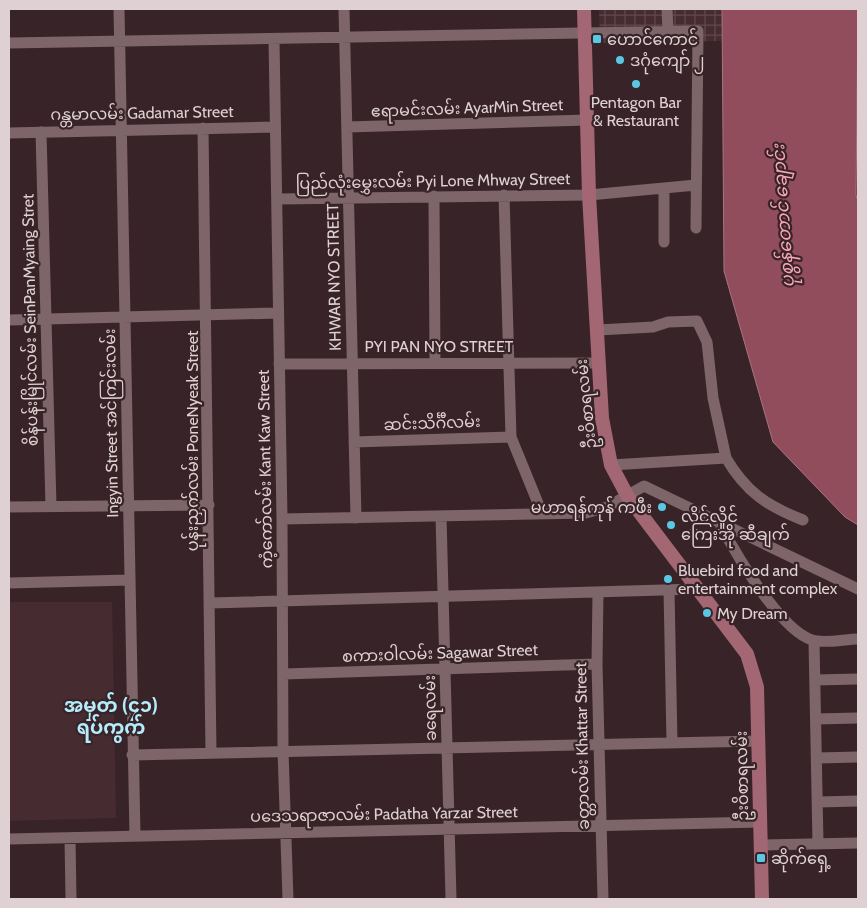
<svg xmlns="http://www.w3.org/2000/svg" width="867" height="908" viewBox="0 0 867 908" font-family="Cabin,'Noto Sans Myanmar',sans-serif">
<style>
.built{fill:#462b30}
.industrial{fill:url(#industrial-grid)}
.water{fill:#914d5b;stroke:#a8757f}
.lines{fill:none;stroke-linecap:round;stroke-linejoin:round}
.minor{stroke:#7d6569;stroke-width:11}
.major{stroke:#a36673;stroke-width:14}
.poi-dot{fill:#59c8e5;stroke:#382428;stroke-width:2}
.labels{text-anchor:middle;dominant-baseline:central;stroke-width:4.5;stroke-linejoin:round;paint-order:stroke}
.poi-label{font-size:16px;fill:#dfd1d3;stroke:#382428;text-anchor:start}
.street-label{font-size:16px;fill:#dfd1d3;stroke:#382428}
.water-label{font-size:18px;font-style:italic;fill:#f9a7b6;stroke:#382428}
.quarter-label{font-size:19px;font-weight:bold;fill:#b5ecfc;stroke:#382428}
</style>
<defs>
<pattern id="industrial-grid" width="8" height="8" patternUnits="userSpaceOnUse" patternTransform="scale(1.25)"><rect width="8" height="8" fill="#462b30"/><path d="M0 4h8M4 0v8" fill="none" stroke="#60494d"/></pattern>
</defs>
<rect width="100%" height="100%" fill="#382428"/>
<!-- built -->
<path class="built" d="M9,602H112L116,818L9,821Z"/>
<!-- industrial -->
<path class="industrial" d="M599,9H722V41L600,43Z"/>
<!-- water -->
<path class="water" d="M722,9H858L856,195L858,201V525L845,517L773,442L724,271Z"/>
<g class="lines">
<!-- minor -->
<path class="minor" d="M119,9L135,836
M344,9L356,518
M667,9L668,31
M274,39L282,519L283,751L288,899
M9,43L698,31L696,228
M347,127L588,120
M203,128L211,753
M41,132L51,506
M9,133L275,127
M664,188V242
M504,195L511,437L542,513
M434,196L435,363
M277,199L589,195L696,185
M9,320L278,313
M598,330L653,327L668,322L697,321L707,342L713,398L726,458L611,465
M279,364L599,363
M354,442L511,437
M726,458C746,492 767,506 803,520
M9,507L209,505
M441,516L451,899
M282,519L586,513L607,507L644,486L858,589
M720,524C736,554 780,630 812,640C825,644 845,639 858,639
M9,583L130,580
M669,590L672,743
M598,592L597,664L603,899
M210,603L697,589
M814,641L818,843
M284,674L597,664
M815,680L858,679
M816,719L858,718
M132,755L758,741
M817,758L858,757
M819,802L858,801
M70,838L71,899
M9,839L760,822
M761,845L858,843"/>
<!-- major -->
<path class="major" d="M584,9L589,195L602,418L611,465L628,497L747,654L757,687L762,899"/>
</g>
<!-- markers -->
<g class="poi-dot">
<rect x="592" y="34" width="10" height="10" rx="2.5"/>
<circle cx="620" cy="60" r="5"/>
<circle cx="636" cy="84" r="5"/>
<circle cx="662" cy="507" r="5"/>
<circle cx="671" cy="525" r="5"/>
<circle cx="668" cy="579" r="5"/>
<circle cx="707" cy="613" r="5"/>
<rect x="756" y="853" width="10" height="10" rx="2.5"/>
</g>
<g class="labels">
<!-- poi labels -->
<g class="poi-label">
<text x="607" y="39">ဟောင်ကောင်</text>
<text x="630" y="60">ဒဂုံကျော် ၂</text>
<text x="636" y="102" text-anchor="middle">Pentagon Bar<tspan x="636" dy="18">&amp; Restaurant</tspan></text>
<text x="652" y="507" text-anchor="end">မဟာရန်ကုန် ကဖီး</text>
<text x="681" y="516">လှိုင်လှိုင်<tspan x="681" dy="18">ကြေးအို ဆီချက်</tspan></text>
<text x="678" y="570">Bluebird food and<tspan x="678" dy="18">entertainment complex</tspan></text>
<text x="717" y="613">My Dream</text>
<text x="771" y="858">ဆိုက်ရှေ့</text>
</g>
<!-- street labels -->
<g class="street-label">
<text transform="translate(467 108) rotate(-2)">ဧရာမင်းလမ်း AyarMin Street</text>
<text transform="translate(142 113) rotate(-1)">ဂန္တမာလမ်း Gadamar Street</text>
<text transform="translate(433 181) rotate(-1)">ပြည်လုံးမွှေးလမ်း Pyi Lone Mhway Street</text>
<text transform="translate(334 277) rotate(-91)">KHWAR NYO STREET</text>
<text transform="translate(30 320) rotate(-91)">စိန်ပန်းမြိုင်လမ်း SeinPanMyaing Stret</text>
<text x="439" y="346">PYI PAN NYO STREET</text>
<text transform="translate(586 404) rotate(-96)">ဦးဝိစာရလမ်း</text>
<text transform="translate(111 423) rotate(-91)">Ingyin Street အင်ကြင်းလမ်း</text>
<text transform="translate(432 423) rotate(-2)">ဆင်းသိင်္ဂီလမ်း</text>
<text transform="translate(192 441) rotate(-90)">ပုန်းညှက်လမ်း PoneNyeak Street</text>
<text transform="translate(265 469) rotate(-91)">ကံ့ကော်လမ်း Kant Kaw Street</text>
<text transform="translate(440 653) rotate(-2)">စကားဝါလမ်း Sagawar Street</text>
<text transform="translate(430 708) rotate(-91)">ခရေလမ်း</text>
<text transform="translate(582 746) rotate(-91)">ခတ္တာလမ်း Khattar Street</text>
<text transform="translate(742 776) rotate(-91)">ဦးဝိစာရလမ်း</text>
<text transform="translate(384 814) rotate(-1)">ပဒေသရာဇာလမ်း Padatha Yarzar Street</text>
</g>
<!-- water labels -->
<g class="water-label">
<text transform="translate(783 216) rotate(-94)">ပုစွန်တောင် ချောင်း</text>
</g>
<!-- quarter labels -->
<g class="quarter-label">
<text x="111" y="705">အမှတ် (၄၁)<tspan x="111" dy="22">ရပ်ကွက်</tspan></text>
</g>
</g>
<!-- border -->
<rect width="867" height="908" fill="none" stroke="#dfd1d3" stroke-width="20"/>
</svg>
